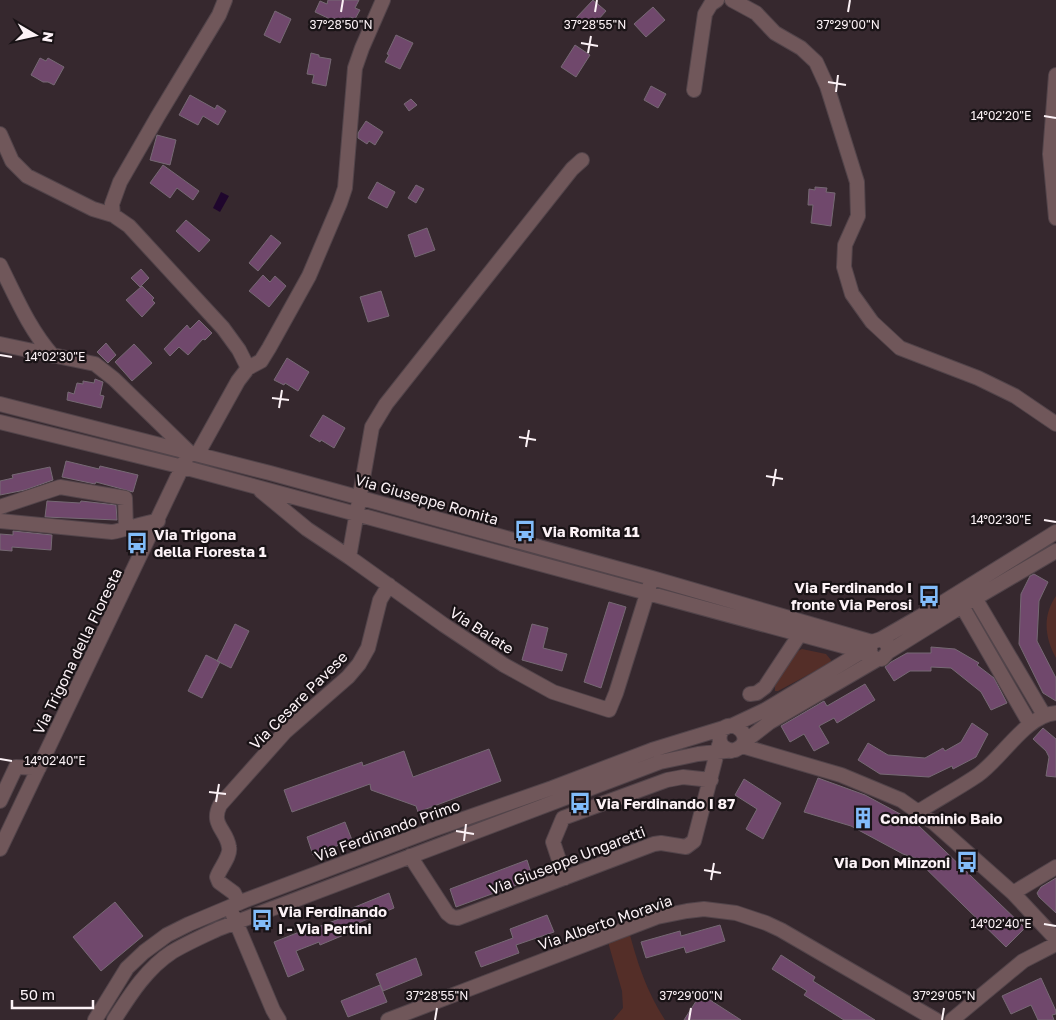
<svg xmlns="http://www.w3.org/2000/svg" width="1056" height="1020" viewBox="0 0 1056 1020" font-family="'Golos Text',sans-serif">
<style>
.green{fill:#542e28}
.water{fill:#1f062d}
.building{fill:#70486c;stroke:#766974}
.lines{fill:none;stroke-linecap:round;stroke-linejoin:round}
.minor-casing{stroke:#52444a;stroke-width:16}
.minor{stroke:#70575a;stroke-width:14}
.ticks{fill:none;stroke:#fcf2f6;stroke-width:2}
.labels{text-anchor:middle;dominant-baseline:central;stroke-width:4.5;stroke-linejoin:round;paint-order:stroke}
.street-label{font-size:15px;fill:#fcf2f6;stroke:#191316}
.poi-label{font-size:15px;font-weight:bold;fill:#fcf2f6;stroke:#191316;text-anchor:start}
.ticks-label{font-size:12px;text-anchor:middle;fill:#fcf2f6;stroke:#191316;stroke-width:4.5;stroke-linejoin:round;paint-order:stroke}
</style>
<rect width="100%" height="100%" fill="#36282e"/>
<!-- green -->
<path class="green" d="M1056,596V658C1045,638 1042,616 1056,596Z
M802,649L826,654L831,660L830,663L778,691H775V686L794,653Z
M630,935C639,968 647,991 665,1020H613L623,1008L622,991L608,942Z"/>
<!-- water -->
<path class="water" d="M221,192L229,196L220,212L213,208Z"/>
<!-- building -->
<path class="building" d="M328,0H359L355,8L360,10L355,19L350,17L347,25L333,18L332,20L315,12L320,1L327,4Z
M593,0L606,11L589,30L576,18Z
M653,7L665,20L646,37L634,24Z
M275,11L291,19L280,43L264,35Z
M396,35L413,43L400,69L385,62L389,55L387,54Z
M575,45L590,55L576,77L561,67Z
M311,53L319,55V57L331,59L326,86L312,83L314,75L307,74Z
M40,58L46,61L48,58L64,67L54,85L48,82H43L31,75Z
M651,86L666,94L658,108L644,100Z
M190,95L215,109L217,105L226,111L218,125L203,116L198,125L179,115Z
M411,99L417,105L409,111L404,104Z
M366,121L383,132L375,145L369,141L367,144L358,138V133Z
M157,135L176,140L170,165L150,160Z
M163,165L199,191L193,200L177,188L170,198L150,183Z
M377,182L395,192L387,208L368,198Z
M416,185L424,189L416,203L408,198Z
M815,187L827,188L826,192L835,193L831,226L811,223L813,205H808L809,189L815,190Z
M186,220L210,240L199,252L176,231Z
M427,228L435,250L415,257L408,235Z
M271,235L281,243L258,271L249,263Z
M141,269L149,278L140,287L131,278Z
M263,275L270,282L275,276L286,286L269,307L249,291Z
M142,286L154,298L152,300L155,303L142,317L126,300Z
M381,291L389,316L368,322L360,297Z
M199,320L212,333L205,340L203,339L188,355L179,347L170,356L164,349L187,325L190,329Z
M106,343L116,355L108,363L97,352Z
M134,344L152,363L132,381L115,362Z
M287,358L309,372L298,391L285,383L284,385L274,380Z
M95,379L103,382L100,395L104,396L101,408L67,400L68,392L74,394L77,383L83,384V381L94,383Z
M323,415L345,428L334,448L321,440L320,442L310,436Z
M66,461L99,469L100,466L138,475L133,492L96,482L95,484L62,477Z
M50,467L53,480L25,490L0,495V481L13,478L12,475Z
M47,501L80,503L81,501L116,505L117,520L45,517Z
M13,531L52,535L51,550L12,547V551L0,550V534L13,535Z
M1034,574L1048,582L1039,601L1037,641L1056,678V701L1043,693L1019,644L1021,594L1030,576Z
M609,602L626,607L601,688L584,682Z
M235,624L249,631L231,668L217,661Z
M532,624L548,628L543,648L567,654L562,671L522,660Z
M931,647L955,649L979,663L977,665L994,678L1007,703L991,710L981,692L951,668L931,667V671H910L894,681L885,667L891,662L907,653H931Z
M206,655L220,662L202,698L188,691Z
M865,684L875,700L837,723L834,718L819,726L829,743L814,751L804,734L790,742L781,726L824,701L827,706Z
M972,723L988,734L976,757L953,769L952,766L929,777L880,774L858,760L868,743L888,755L925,758L943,748L945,751L961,742Z
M1043,728L1056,739V777L1046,776L1049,757L1046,751L1033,739Z
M489,749L501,781L418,812L416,806L371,790L370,784L292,812L284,790L362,762L363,766L404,751L413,777Z
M818,778L865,795L902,815V821L918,825L1025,928L1006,947L915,858L903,854L851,826L804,812Z
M744,779L781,803L763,839L746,829L757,809L735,795Z
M345,822L352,840L313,855L307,837Z
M527,860L533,879L456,907L450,889Z
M1056,878V913L1039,897L1037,893L1041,887Z
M389,893L394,908L356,924L358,929L320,945L319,942L296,951L304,970L288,977L274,942L312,927L313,929L352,914L350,909Z
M115,902L143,936L101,971L73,937Z
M547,915L554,932L516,945L519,953L481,967L475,952L513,938L510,929Z
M720,925L725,941L686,953L684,947L646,958L641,942L680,931L681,936Z
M781,955L815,977L813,981L875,1020H844L804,995L807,991L772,969Z
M416,958L422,975L383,991L376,974Z
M1041,978L1056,1011V1014L1052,1015L1054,1020H1038L1031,1005L1011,1014L1002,996Z
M380,985L387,1002L348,1017L341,1001Z
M700,995L706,999L707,998L741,1020H684Z"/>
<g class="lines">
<!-- minor casing -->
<g class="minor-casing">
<path id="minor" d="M732,0L756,13L775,33L801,48L816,62L827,86L857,182L858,216L845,245L844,267L852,294L872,322L900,348L978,378L1015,396L1056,424
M1056,75L1050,154L1056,218
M694,90L705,14L711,4L717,0
M0,134L12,161L27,176L93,209L113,215L129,226L223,328L239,350L248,368
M582,160L572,169L386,404L372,427L349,557L444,625L504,665L553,692L609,710L616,693L652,578
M113,215L112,204L120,182L158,116L219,15L225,0
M0,265C16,297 29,329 53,356
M0,344L95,364L114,379L188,451
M0,404L270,473L652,578L872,642
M0,422L183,467L854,649L870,655
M198,453L238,381L248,368L261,361L269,348L309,276L340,203L345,188L355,68L362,48L383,0
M261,491L307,529L349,557
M0,507L60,487L125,498L126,529
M0,521L112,532C128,529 142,523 158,521
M975,598L1044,715
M962,606L1030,724
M881,639L888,645V652L882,659H875L869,652L872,642L881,639L921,616L1056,532
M888,652L962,606L1056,551
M750,694L757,693L765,687L800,634
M731,726L765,710L868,648
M744,742L770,722L878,659
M742,746L841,775L901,800L934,823L1013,893L1056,939
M0,801L16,767L39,768
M918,812C938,799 959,788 978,775C1002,758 1026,715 1056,713
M0,849L186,459
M410,856L447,913L452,917L458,918L654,844L661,843L686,847L694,841L719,745
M565,878L553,842L563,818L667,780L683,777L711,780
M1013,893L1056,867
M239,903L234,893L219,882L217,877C220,868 231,856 229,847C227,830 210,825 220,805L285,732L348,677L359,664L368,648L380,600L389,585
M233,915L273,1010L279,1020
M95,1020L127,968L144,952L167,935L189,924L246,900L432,830L552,788L652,750L727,727
M114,1020C130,995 147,968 172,952C187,943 203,936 218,929L660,762L698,754L735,750C759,740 731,713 721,732C719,736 719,740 721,744C723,748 727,749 731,751
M388,1020L657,917L687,911L704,909L736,913L766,923L781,930L936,1020
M952,1020L1023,961L1056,944"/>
</g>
<!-- minor -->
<use href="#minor" class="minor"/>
</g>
<!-- ticks -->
<path class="ticks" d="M341,12L343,0M595,12L597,0M848,12L850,0M581,43L598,46M588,53L591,36M828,82L846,85M836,92L838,75M1044,116L1056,118M0,355L12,357M272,398L289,400M279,408L282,390M519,437L536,440M526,447L529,430M766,476L783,479M773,486L776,469M1044,520L1056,522M0,759L12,761M209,792L226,794M216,802L219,784M456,831L474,834M464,841L466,824M704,870L721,873M711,880L714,863M1044,924L1056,926M435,1020L437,1008M689,1020L691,1008M942,1020L944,1008"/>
<!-- icons -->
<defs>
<g id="bus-bare" transform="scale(1.725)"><path d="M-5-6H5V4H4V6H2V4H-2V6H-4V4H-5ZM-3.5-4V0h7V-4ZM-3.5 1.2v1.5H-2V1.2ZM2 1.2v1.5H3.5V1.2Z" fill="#82bcfa" stroke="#191316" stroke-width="2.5" paint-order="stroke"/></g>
<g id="building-bare" transform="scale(1.725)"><path d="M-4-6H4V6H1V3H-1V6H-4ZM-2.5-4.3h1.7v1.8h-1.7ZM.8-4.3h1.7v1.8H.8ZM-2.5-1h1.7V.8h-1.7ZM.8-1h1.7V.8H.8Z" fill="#82bcfa" stroke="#191316" stroke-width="2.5" paint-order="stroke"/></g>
</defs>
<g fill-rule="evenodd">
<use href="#bus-bare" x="525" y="531"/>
<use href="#bus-bare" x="137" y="543"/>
<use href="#bus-bare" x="929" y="596"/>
<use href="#bus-bare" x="580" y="803"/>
<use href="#building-bare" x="863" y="818"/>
<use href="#bus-bare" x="967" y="862"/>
<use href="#bus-bare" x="262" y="920"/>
</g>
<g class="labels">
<!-- street labels -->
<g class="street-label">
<text transform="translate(427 499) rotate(16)">Via Giuseppe Romita</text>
<text transform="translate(482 630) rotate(33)">Via Balate</text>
<text transform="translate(77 651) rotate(-64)">Via Trigona della Floresta</text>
<text transform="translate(298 700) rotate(-45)">Via Cesare Pavese</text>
<text transform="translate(387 830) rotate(-20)">Via Ferdinando Primo</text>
<text transform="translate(567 860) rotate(-21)">Via Giuseppe Ungaretti</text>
<text transform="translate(605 922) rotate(-19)">Via Alberto Moravia</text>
</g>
<!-- poi labels -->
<g class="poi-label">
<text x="542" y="531">Via Romita 11</text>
<text x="154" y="534">Via Trigona<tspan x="154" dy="17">della Floresta 1</tspan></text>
<text x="912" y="587" text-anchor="end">Via Ferdinando I<tspan x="912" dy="17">fronte Via Perosi</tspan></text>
<text x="596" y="803">Via Ferdinando I 87</text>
<text x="880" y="818">Condominio Baio</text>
<text x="950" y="862" text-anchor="end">Via Don Minzoni</text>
<text x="278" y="911">Via Ferdinando<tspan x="278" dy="17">I - Via Pertini</tspan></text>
</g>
</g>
<g class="ticks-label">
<text x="341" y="29">37°28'50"N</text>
<text x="595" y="29">37°28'55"N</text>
<text x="848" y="29">37°29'00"N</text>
<text x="1001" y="120">14°02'20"E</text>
<text x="55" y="361">14°02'30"E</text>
<text x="1001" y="524">14°02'30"E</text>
<text x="55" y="765">14°02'40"E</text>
<text x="1001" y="928">14°02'40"E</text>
<text x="437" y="1000">37°28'55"N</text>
<text x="691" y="1000">37°29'00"N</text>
<text x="944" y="1000">37°29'05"N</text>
</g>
<!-- north arrow -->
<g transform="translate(35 35) rotate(99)" stroke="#191316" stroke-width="4" paint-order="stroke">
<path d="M0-4L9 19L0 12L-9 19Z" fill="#fcf2f6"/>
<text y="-8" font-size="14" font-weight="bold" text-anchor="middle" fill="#fcf2f6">N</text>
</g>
<!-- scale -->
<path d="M12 1000v8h81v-8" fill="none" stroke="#fcf2f6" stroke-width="2.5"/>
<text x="20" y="1000" font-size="15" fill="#fcf2f6" stroke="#191316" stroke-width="4" paint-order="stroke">50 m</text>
</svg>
